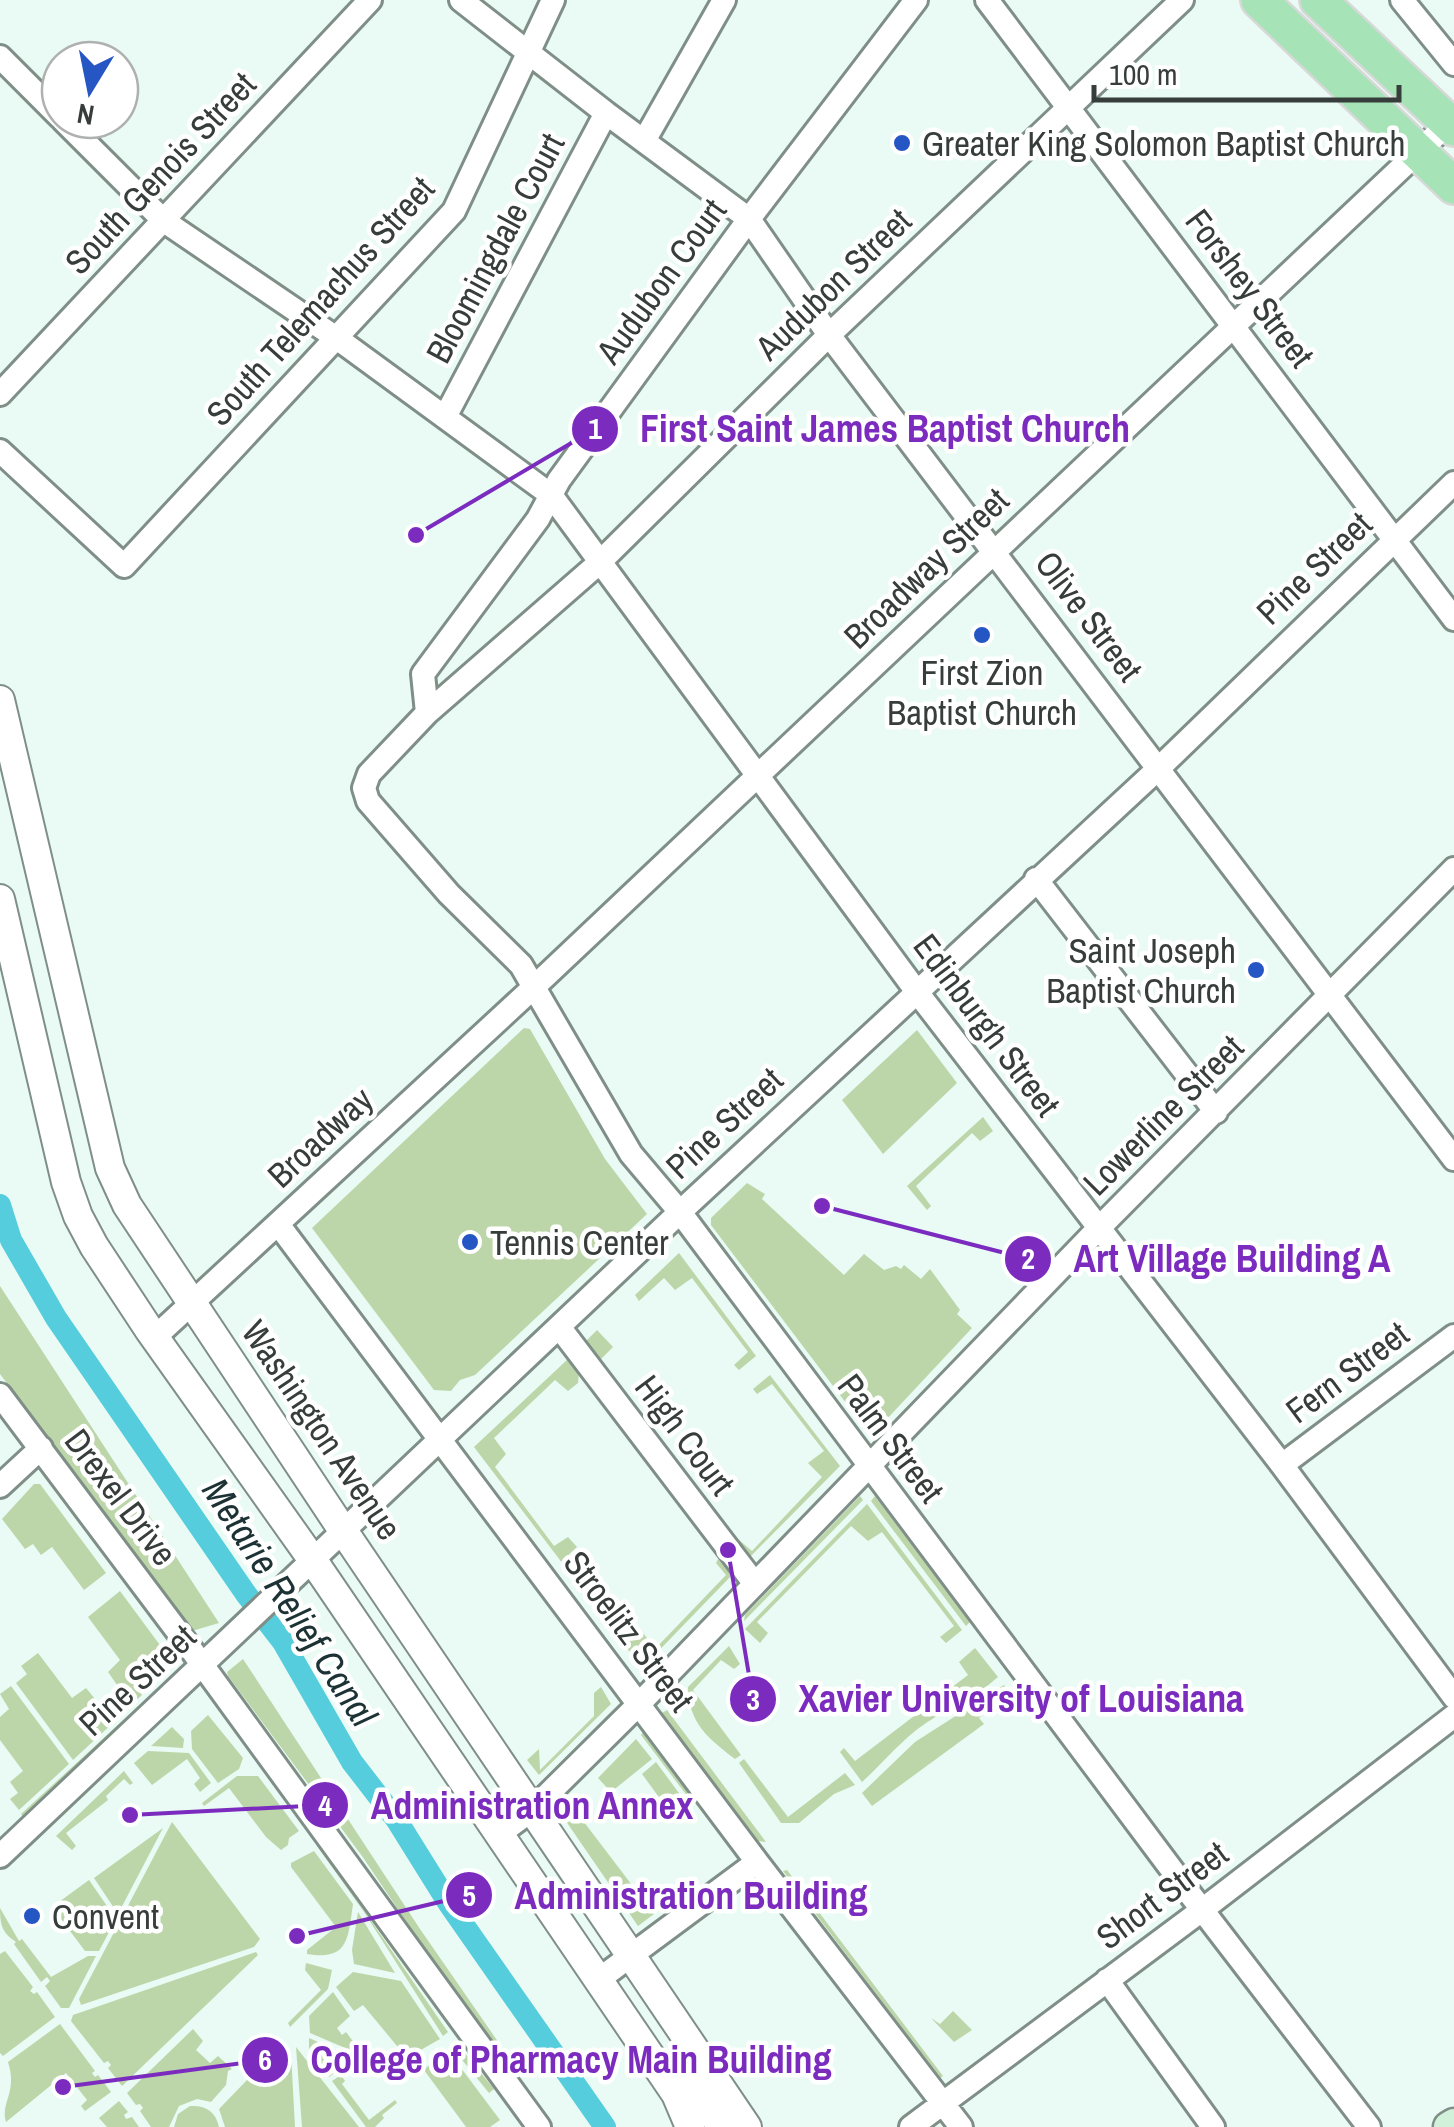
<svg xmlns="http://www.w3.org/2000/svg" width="1454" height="2127" viewBox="0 0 1454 2127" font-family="'Archivo Narrow',sans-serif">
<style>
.green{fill:#bcd6a9}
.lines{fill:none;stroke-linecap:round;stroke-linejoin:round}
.canal{stroke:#55cddd;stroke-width:22}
.minor-casing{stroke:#7f8f88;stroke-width:28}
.tertiary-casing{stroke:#7f8f88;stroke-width:32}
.secondary-casing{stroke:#7f8f88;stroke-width:35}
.primary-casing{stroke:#d7d8d8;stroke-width:40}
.minor{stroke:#fff;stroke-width:22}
.tertiary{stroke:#fff;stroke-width:28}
.secondary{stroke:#d2f1db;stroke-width:30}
.primary{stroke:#a6e3b7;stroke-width:35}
.poi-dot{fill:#2556c4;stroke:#fff;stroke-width:4}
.labels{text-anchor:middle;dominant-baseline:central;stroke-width:9;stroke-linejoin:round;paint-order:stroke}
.poi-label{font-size:35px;fill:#363d3a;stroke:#fff;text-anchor:start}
.street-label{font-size:35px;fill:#363d3a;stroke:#fff}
.water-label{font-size:38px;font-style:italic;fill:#1d3235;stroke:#fff}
.leader{fill:none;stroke:#7b2cbf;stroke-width:4}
.callout-dot{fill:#7b2cbf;stroke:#fff;stroke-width:4}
.mark-label{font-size:30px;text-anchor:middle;font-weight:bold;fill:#fff}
.callout-label{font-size:38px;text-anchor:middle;font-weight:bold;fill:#7b2cbf;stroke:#fff;stroke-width:9;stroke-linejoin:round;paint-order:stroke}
</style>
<rect width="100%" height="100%" fill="#e9fbf4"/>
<!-- green -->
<path class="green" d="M524,1028L530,1029L605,1159L647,1214L475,1375L460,1380L451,1391L434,1390L312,1228Z
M917,1030L957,1083L883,1154L842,1100Z
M983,1117L993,1131L980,1141L972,1133L916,1186L931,1206L927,1210L907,1186Z
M747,1183L765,1194L762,1199L844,1275L864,1254L884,1270L896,1266L901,1269L904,1265L921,1279L930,1269L960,1310L957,1314L972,1328L871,1436L711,1225V1218Z
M679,1253L756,1356L739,1370L734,1365L748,1352L692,1278L675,1290L664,1278L639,1301L635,1295Z
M0,1286L219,1623L192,1631L0,1374Z
M597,1330L613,1347L601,1359L596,1360L583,1344Z
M568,1359L579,1372L578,1383L568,1391L555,1380L494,1438L506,1454L495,1467L554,1546L568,1537L577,1547L564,1559L625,1639L641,1630L655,1649L726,1575L716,1563L718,1559L732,1575L642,1668L474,1447Z
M770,1375L840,1466L748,1559L736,1542L738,1539L752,1551L822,1477L808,1463L824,1451L772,1384L757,1394L753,1389Z
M34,1484H40L106,1573L84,1590L52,1547L41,1555L33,1544L25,1549L2,1519Z
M860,1496L863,1500L744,1621L745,1615Z
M875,1496L970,1622L966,1626L871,1501Z
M867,1504L962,1630L946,1643L940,1637L954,1626L882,1532L868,1541L851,1526L757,1622L768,1633L760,1643L745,1629Z
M120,1591L171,1660L165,1666L161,1663L156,1669L149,1662L144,1669L140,1667L145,1673L141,1677L136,1675L142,1683L135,1686L142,1695L131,1705L108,1672L120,1660L88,1617Z
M729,1646L740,1664L734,1669L721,1660L693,1690L741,1755L735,1759C708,1738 689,1724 688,1687Z
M975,1648L998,1677C976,1697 950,1707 926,1723C901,1740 884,1762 862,1782L840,1752L844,1748L855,1761L968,1675L959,1662Z
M38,1653L72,1698L86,1688L114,1722L73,1760L16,1683L27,1674L21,1666Z
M243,1659L420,1929L519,2072L516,2074L443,1976L362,1856L228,1676L227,1672Z
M1004,1685L1012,1694L979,1718L984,1724L872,1806L862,1793L915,1742Z
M11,1686L69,1764L19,1810L10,1799L18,1793L10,1782L23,1771L0,1740V1717L9,1709L0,1694Z
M601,1687L611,1704L539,1775L527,1760L539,1749L540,1770L594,1716V1693Z
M145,1700L148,1703L24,1818L21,1814Z
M667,1710L766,1842L758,1841L662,1713Z
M208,1715L243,1758L239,1769L218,1783L192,1749L191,1731Z
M172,1727L184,1739L183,1748L151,1746Z
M644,1731L695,1798L691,1801L641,1735Z
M636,1739L652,1759L611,1792L598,1778Z
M148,1751L189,1753L211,1783L200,1792L194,1784L200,1778L187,1759L152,1785L134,1763Z
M744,1759L788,1817L845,1773L855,1785L834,1794L799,1823H781L739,1763Z
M656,1762L687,1804L680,1808L669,1795L661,1800L642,1774Z
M124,1771L133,1783L130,1785L124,1779L106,1796L108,1800L66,1833L76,1846L72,1850L56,1836Z
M237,1776H258L299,1831L289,1838L288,1845L281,1850L266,1837L229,1788L204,1806L202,1803Z
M571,1805L654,1914L638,1926L561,1814Z
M172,1822L260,1939L254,1947L81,2005L79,1999Z
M163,1828L118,1914L94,1878Z
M318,1844L448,2032L443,2036L364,1912L317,1846Z
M314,1851L353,1904C348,1938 349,1961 307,1954V1950L336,1927L291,1867V1863Z
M787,1870L943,2076L940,2078L783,1871Z
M89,1880L116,1919L99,1951H85L52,1907Z
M0,1908L19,1941L22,1939L51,1977L88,1956H96L69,2008H61L45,1986L50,1981L47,1977L41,1982L14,1944L16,1942C3,1933 0,1927 0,1908Z
M358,1912L395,1973L354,1964L352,1950Z
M5,1951L33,1987L30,1991L34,1994L37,1992L55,2017L3,2056L0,2053V1954Z
M256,1952L258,1955L122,2086L108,2068L111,2065L108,2061L104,2063L71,2021L73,2015Z
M306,1963L332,1970L328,1989L290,2027L288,2023L321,1990L305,1970Z
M353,1972L401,1981L440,2039L412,2055L407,2048L402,2052L363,2005L354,2011L336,1987Z
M333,1992L350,2016L337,2028L342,2035L346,2032L364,2056L310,2033L309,2016Z
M953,2011L972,2030L954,2042L931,2018L940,2024Z
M60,2024L95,2071L92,2073L95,2077L98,2075L111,2092L85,2111L81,2106L87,2100L66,2073L6,2122C0,2102 18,2093 8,2062Z
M193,2029L203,2041L196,2050L210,2063L218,2056L232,2069L228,2071L226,2085L211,2102L197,2099L179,2106L169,2127H151L140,2111L143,2108L140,2104L136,2105L127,2093Z
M309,2038L355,2058L329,2077L309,2051Z
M455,2041L494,2089L489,2093L450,2045Z
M296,2047L359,2127H302Z
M446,2048L500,2120L490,2127H466L424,2070Z
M274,2052L291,2053L295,2127H225L219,2109Z
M341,2075L345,2081L342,2084L369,2120L395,2100L397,2103L382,2115L384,2118L375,2127H366L332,2081Z
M119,2101L128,2112L124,2115L126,2119L132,2117L139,2127H107L99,2118Z
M190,2106C206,2105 216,2112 219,2127H174L178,2114Z"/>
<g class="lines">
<!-- canal -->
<path class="canal" d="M0,1205L11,1240L56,1318L246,1594L283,1642L352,1762L396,1819L449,1904L605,2127"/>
<!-- minor casing -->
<g class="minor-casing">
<path id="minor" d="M461,0L606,113L749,219L829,335L1454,1159
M987,0L1454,619
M1182,0L829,335L599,563L427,713L369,774L364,788L368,801L449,894L521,965L631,1154L680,1212L1190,1894L1369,2127
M1402,0L1454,64
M0,57L60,117
M63,120L164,221L338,339L551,495L917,992L1282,1465L1454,1697
M644,141L724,0
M0,394L370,0
M445,417L606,113
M0,451L124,566L454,211L553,0
M427,713L423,674L538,519L559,480L749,219L916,0
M1036,879L1216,1112
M278,1224L757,1862L961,2127
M560,1328L755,1584
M154,1338L534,987L1454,118
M0,1395L193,1652L539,2127
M1282,1465L1454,1336
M0,1486L41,1448
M498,1835L533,1809L640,1703L1098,1229L1454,869
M0,1856L680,1212L1159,768L1454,483
M598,1980L757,1862
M1107,1980L1213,2127
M911,2127L1202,1910L1454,1716"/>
</g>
<!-- tertiary casing -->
<g class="tertiary-casing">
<path id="tertiary" d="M0,700L110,1168L127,1205L342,1529L747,2127
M0,899L66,1182L78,1216L94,1246L150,1331L312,1559L676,2094L690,2127
M676,2063L722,2127"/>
</g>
<!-- secondary casing -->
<g class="secondary-casing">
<path id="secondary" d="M1449,2127L1454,2124"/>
</g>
<!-- primary casing -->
<g class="primary-casing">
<path id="primary" d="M1259,0L1454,186
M1318,0L1454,128"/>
</g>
<!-- minor -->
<use href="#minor" class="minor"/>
<!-- tertiary -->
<use href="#tertiary" class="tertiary"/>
<!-- secondary -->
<use href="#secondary" class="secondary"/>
<!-- primary -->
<use href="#primary" class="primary"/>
</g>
<!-- markers -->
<g class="poi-dot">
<circle cx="902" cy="143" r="10"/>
<circle cx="982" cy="635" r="10"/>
<circle cx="1256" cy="970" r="10"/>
<circle cx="470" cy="1242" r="10"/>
<circle cx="32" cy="1916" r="10"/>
</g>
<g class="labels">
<!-- poi labels -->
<g class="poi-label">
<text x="922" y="143">Greater King Solomon Baptist Church</text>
<text x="982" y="672" text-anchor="middle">First Zion<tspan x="982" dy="40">Baptist Church</tspan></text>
<text x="1236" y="950" text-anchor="end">Saint Joseph<tspan x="1236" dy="40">Baptist Church</tspan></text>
<text x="490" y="1242">Tennis Center</text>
<text x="52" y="1916">Convent</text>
</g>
<!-- street labels -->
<g class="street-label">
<text transform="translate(160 173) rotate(-47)">South Genois Street</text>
<text transform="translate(495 248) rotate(-62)">Bloomingdale Court</text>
<text transform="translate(661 281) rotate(-54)">Audubon Court</text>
<text transform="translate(833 284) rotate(-44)">Audubon Street</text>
<text transform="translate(1250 288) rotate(53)">Forshey Street</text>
<text transform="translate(320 301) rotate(-48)">South Telemachus Street</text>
<text transform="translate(926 568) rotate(-44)">Broadway Street</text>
<text transform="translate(1314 568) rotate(-44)">Pine Street</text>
<text transform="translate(1089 616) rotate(53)">Olive Street</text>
<text transform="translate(987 1025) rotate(53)">Edinburgh Street</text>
<text transform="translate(1163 1115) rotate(-45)">Lowerline Street</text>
<text transform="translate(724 1123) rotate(-43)">Pine Street</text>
<text transform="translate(320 1137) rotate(-43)">Broadway</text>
<text transform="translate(1347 1372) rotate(-37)">Fern Street</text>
<text transform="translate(322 1430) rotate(56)">Washington Avenue</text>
<text transform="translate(685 1435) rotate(53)">High Court</text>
<text transform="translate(891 1438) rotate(53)">Palm Street</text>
<text transform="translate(121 1497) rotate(53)">Drexel Drive</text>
<text transform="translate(629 1631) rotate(53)">Stroelitz Street</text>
<text transform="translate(137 1680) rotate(-43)">Pine Street</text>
<text transform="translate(1162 1895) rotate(-37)">Short Street</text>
</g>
<!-- water labels -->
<g class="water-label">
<text transform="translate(290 1602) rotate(57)">Metarie Relief Canal</text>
</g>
</g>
<!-- callouts -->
<path class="leader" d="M416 535L595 429M822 1206L1028 1259M728 1550L753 1699M130 1815L325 1805M297 1936L469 1895M63 2087L265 2060"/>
<g class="callout-dot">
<circle cx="416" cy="535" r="10"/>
<circle cx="822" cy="1206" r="10"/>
<circle cx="728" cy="1550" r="10"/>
<circle cx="130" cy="1815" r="10"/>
<circle cx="297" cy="1936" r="10"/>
<circle cx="63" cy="2087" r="10"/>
<circle cx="595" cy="429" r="25"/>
<circle cx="1028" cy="1259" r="25"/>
<circle cx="753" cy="1699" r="25"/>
<circle cx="325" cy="1805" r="25"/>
<circle cx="469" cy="1895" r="25"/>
<circle cx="265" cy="2060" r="25"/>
</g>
<g class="mark-label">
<text x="595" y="439">1</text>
<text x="1028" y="1269">2</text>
<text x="753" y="1710">3</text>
<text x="325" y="1816">4</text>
<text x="469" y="1906">5</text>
<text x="265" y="2070">6</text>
</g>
<g class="callout-label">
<text x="885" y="442">First Saint James Baptist Church</text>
<text x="1232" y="1272">Art Village Building A</text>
<text x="1021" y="1712">Xavier University of Louisiana</text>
<text x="532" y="1819">Administration Annex</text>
<text x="691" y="1909">Administration Building</text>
<text x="571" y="2073">College of Pharmacy Main Building</text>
</g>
<!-- north arrow -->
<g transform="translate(90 90) rotate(190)"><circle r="48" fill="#ffffff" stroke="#afb1b0" stroke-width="2.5"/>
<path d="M0-8L18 38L0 25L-18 38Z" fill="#2556c4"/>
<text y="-15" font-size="28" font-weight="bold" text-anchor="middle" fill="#363d3a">N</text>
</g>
<!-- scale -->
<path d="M1094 85v15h305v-15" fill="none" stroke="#363d3a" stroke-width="5"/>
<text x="1109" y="85" font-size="30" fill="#363d3a" stroke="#ffffff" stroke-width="8" paint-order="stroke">100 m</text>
</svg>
